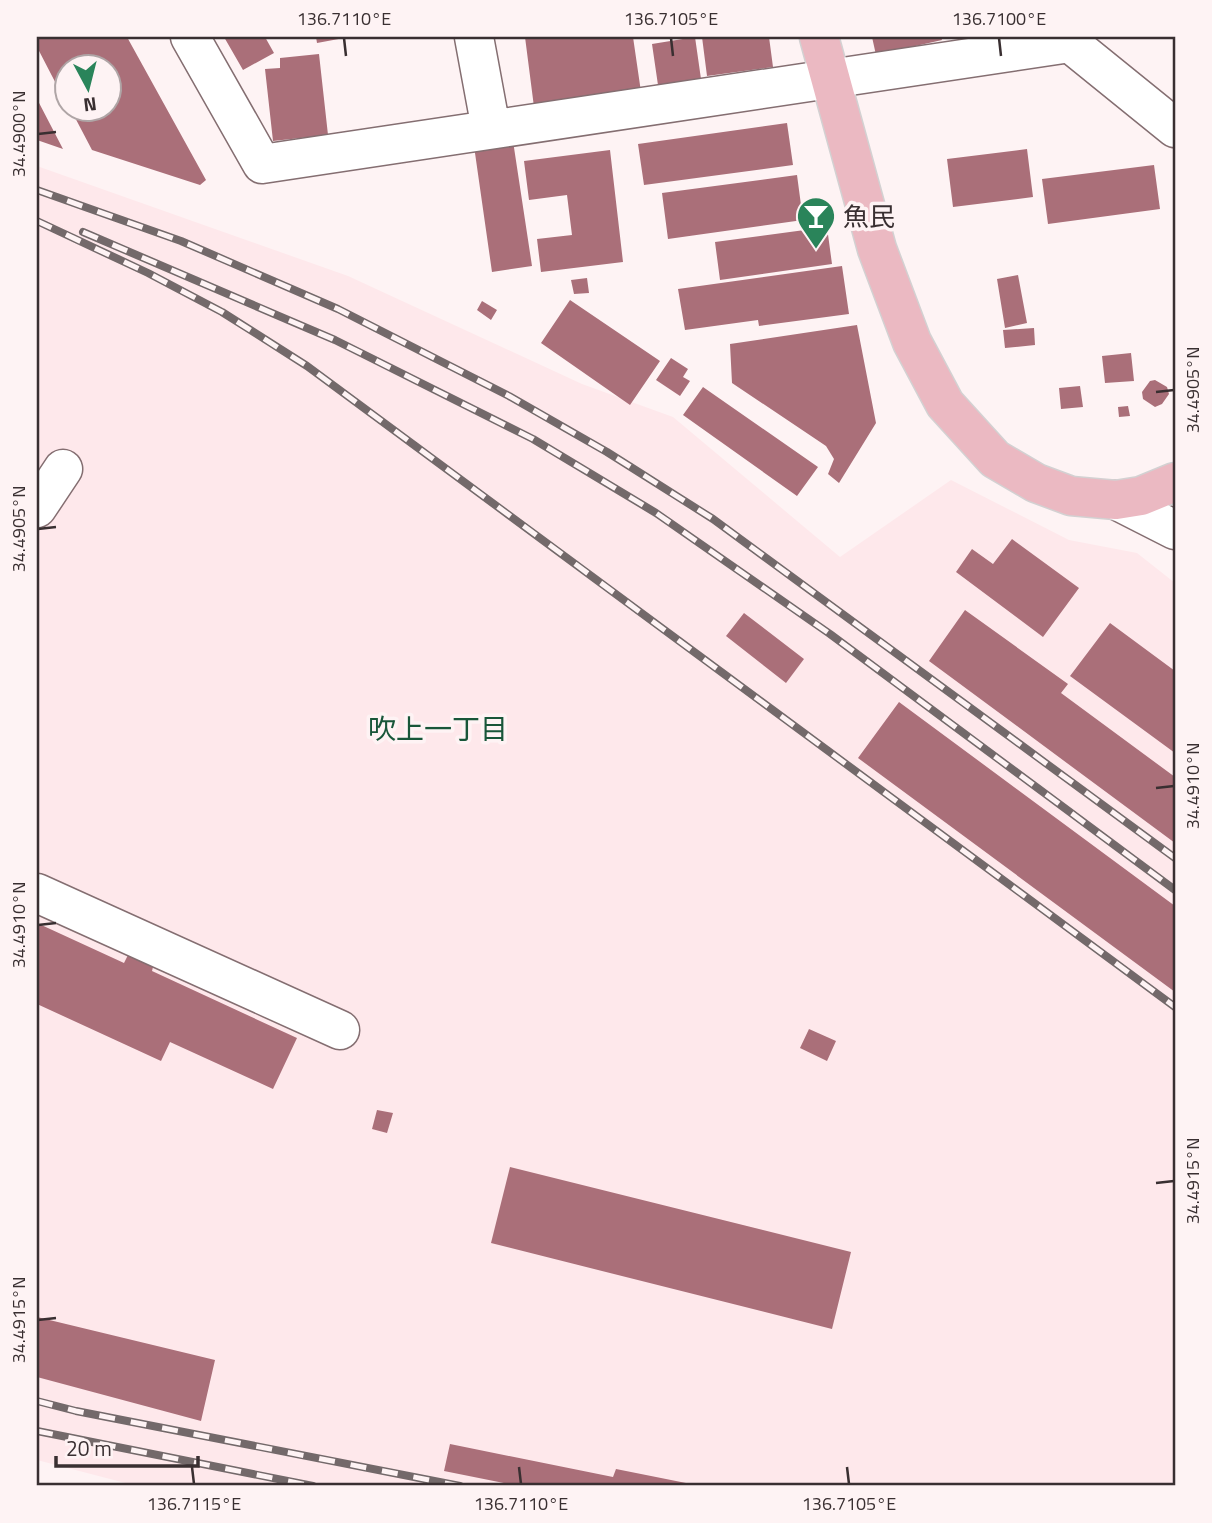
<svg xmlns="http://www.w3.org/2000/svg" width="1212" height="1523" viewBox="0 0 1212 1523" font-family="'Titillium Web','Noto Sans JP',sans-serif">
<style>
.built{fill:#fee8eb}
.building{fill:#aa6f79}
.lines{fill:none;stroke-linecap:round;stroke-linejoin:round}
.minor-casing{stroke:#846e71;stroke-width:41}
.major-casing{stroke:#d3d1d2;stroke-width:41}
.minor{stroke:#fff;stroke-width:38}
.major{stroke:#ebb9c2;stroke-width:38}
.rail-casing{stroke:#73696a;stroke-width:8}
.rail{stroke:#fef3f4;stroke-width:5;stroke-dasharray:16;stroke-linecap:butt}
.ticks{fill:none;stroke:#392f31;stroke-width:2.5}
.labels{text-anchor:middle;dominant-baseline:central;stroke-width:7;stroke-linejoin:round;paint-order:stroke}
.poi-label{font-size:26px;fill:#392f31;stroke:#fef3f4;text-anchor:start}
.neighbourhood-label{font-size:28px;fill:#185639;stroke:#fef3f4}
.neatline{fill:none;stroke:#392f31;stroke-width:2.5}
.ticks-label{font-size:18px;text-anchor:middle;fill:#392f31}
</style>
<rect width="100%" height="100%" fill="#fef3f4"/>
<!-- built -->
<path class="built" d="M37,166L348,276L582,384L673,417L840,557L951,480L1069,540L1137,553L1175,583V1486H137L37,1460Z"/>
<!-- building -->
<path class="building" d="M37,37H127L206,180L200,185L92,150L70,108H108V66H66V103L37,47Z
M224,37H265L274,53L243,70Z
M316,37H344V38L317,43Z
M525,37H633L641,92L534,107Z
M695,37L702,86L659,92L652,44Z
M702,37H769L773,67L707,76Z
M872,37H941L942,40L876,55Z
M319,54L328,135L273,141L265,69L280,68V58Z
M37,99L63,149L37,140Z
M787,123L793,165L644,185L638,144Z
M513,141L532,266L492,272L474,146Z
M1027,149L1033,197L953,207L947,159Z
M610,150L623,262L541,272L537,239L572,235L567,195L529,200L524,161Z
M1154,165L1160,209L1048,224L1042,179Z
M797,175L803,220L668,239L662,193Z
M827,227L832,264L720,280L715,242Z
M842,266L849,314L759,326L758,320L685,330L678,289Z
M1018,275L1027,323L1005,328L997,279Z
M587,278L589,293L574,294L571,280Z
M570,300L660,361L630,405L541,343Z
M482,301L497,310L491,320L477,310Z
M857,325L876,423L839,483L828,474L834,459L826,446L732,383L730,344Z
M1034,328L1035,345L1005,348L1003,330Z
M1131,353L1134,381L1105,383L1102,356Z
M671,358L688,369L683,377L690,381L680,396L656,380Z
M1155,380L1167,387L1169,394L1162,404L1155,407L1143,399L1142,392L1150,381Z
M1080,386L1083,407L1061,409L1059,388Z
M703,387L818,467L797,496L683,415Z
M1128,406L1130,416L1119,417L1118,407Z
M1012,539L1079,588L1043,637L956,572L972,549L993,564Z
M965,610L1068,684L1061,693L1175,777V843L929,661Z
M744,613L804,659L786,683L726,636Z
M1110,623L1175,671V753L1070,676Z
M899,702L1175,906V992L858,758Z
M37,923L124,963L128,955L153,967L152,971L297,1038L273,1089L170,1042L161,1061L37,1004Z
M809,1029L836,1041L827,1061L800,1048Z
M377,1110L393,1113L387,1133L372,1129Z
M510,1167L851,1252L832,1329L491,1243Z
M37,1317L215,1360L201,1421L37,1377Z
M450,1444L613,1477L616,1469L696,1485V1486H519L444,1471Z"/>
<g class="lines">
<!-- minor casing -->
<g class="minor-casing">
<path id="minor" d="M190,37L262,164L1070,43L1175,128
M474,37L491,129
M1116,500L1175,530
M37,508L63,469
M37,893L340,1030"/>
</g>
<!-- major casing -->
<g class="major-casing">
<path id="major" d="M819,37L877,249L912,342L945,404L995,459L1036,483L1071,496L1116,500L1141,496L1175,482"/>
</g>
<!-- minor -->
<use href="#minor" class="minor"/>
<!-- major -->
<use href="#major" class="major"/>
<!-- rail casing -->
<g class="rail-casing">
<path id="rail" d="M37,190L181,241L338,309L509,396L607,452L713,519L1175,858
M37,221L148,273L222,312L307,366L1175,1007
M83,232L335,340L533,439L656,513L830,634L1175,890
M37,1401L76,1411L460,1486
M37,1431L313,1486"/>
</g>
<!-- rail -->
<use href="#rail" class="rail"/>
</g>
<!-- ticks -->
<path class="ticks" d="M344,38L346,56M671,38L673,56M999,38L1001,56M38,134L56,132M1156,392L1174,390M38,529L56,527M1156,788L1174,786M38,925L56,923M1156,1183L1174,1181M38,1320L56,1318M192,1467L194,1484M519,1467L521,1484M847,1467L849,1484"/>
<!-- icons -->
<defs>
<g id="bar-pin" transform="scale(2.0125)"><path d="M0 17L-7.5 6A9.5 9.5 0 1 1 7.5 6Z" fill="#2a845a" stroke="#fef3f4"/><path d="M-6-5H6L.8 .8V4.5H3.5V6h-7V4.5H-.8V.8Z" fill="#fff"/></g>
</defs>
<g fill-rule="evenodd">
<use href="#bar-pin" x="816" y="216"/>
</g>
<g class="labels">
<!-- poi labels -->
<g class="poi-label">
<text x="843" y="216">魚民</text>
</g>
<!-- neighbourhood labels -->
<g class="neighbourhood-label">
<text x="438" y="728">吹上一丁目</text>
</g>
</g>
<!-- border -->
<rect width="1212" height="1523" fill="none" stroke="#fef3f4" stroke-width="77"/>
<!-- north arrow -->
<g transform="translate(88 88) rotate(173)"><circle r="33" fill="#fef3f4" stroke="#afa5a6" stroke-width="2"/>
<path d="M0-5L12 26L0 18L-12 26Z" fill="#2a845a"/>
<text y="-10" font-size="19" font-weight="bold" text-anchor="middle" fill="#392f31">N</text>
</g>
<!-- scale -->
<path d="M56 1456v10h142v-10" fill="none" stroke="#392f31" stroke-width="3.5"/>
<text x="66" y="1456" font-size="21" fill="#392f31" stroke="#fef3f4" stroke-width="5" paint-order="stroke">20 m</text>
<rect x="38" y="38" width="1136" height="1446" class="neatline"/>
<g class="ticks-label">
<text x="344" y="25">136.7110°E</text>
<text x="671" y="25">136.7105°E</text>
<text x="999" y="25">136.7100°E</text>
<text transform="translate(19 134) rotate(-90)" y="6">34.4900°N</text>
<text transform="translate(1193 390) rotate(-90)" y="6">34.4905°N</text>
<text transform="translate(19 529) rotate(-90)" y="6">34.4905°N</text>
<text transform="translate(1193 786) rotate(-90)" y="6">34.4910°N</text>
<text transform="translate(19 925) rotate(-90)" y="6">34.4910°N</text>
<text transform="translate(1193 1181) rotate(-90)" y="6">34.4915°N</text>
<text transform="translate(19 1320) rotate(-90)" y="6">34.4915°N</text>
<text x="194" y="1510">136.7115°E</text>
<text x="521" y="1510">136.7110°E</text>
<text x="849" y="1510">136.7105°E</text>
</g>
</svg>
